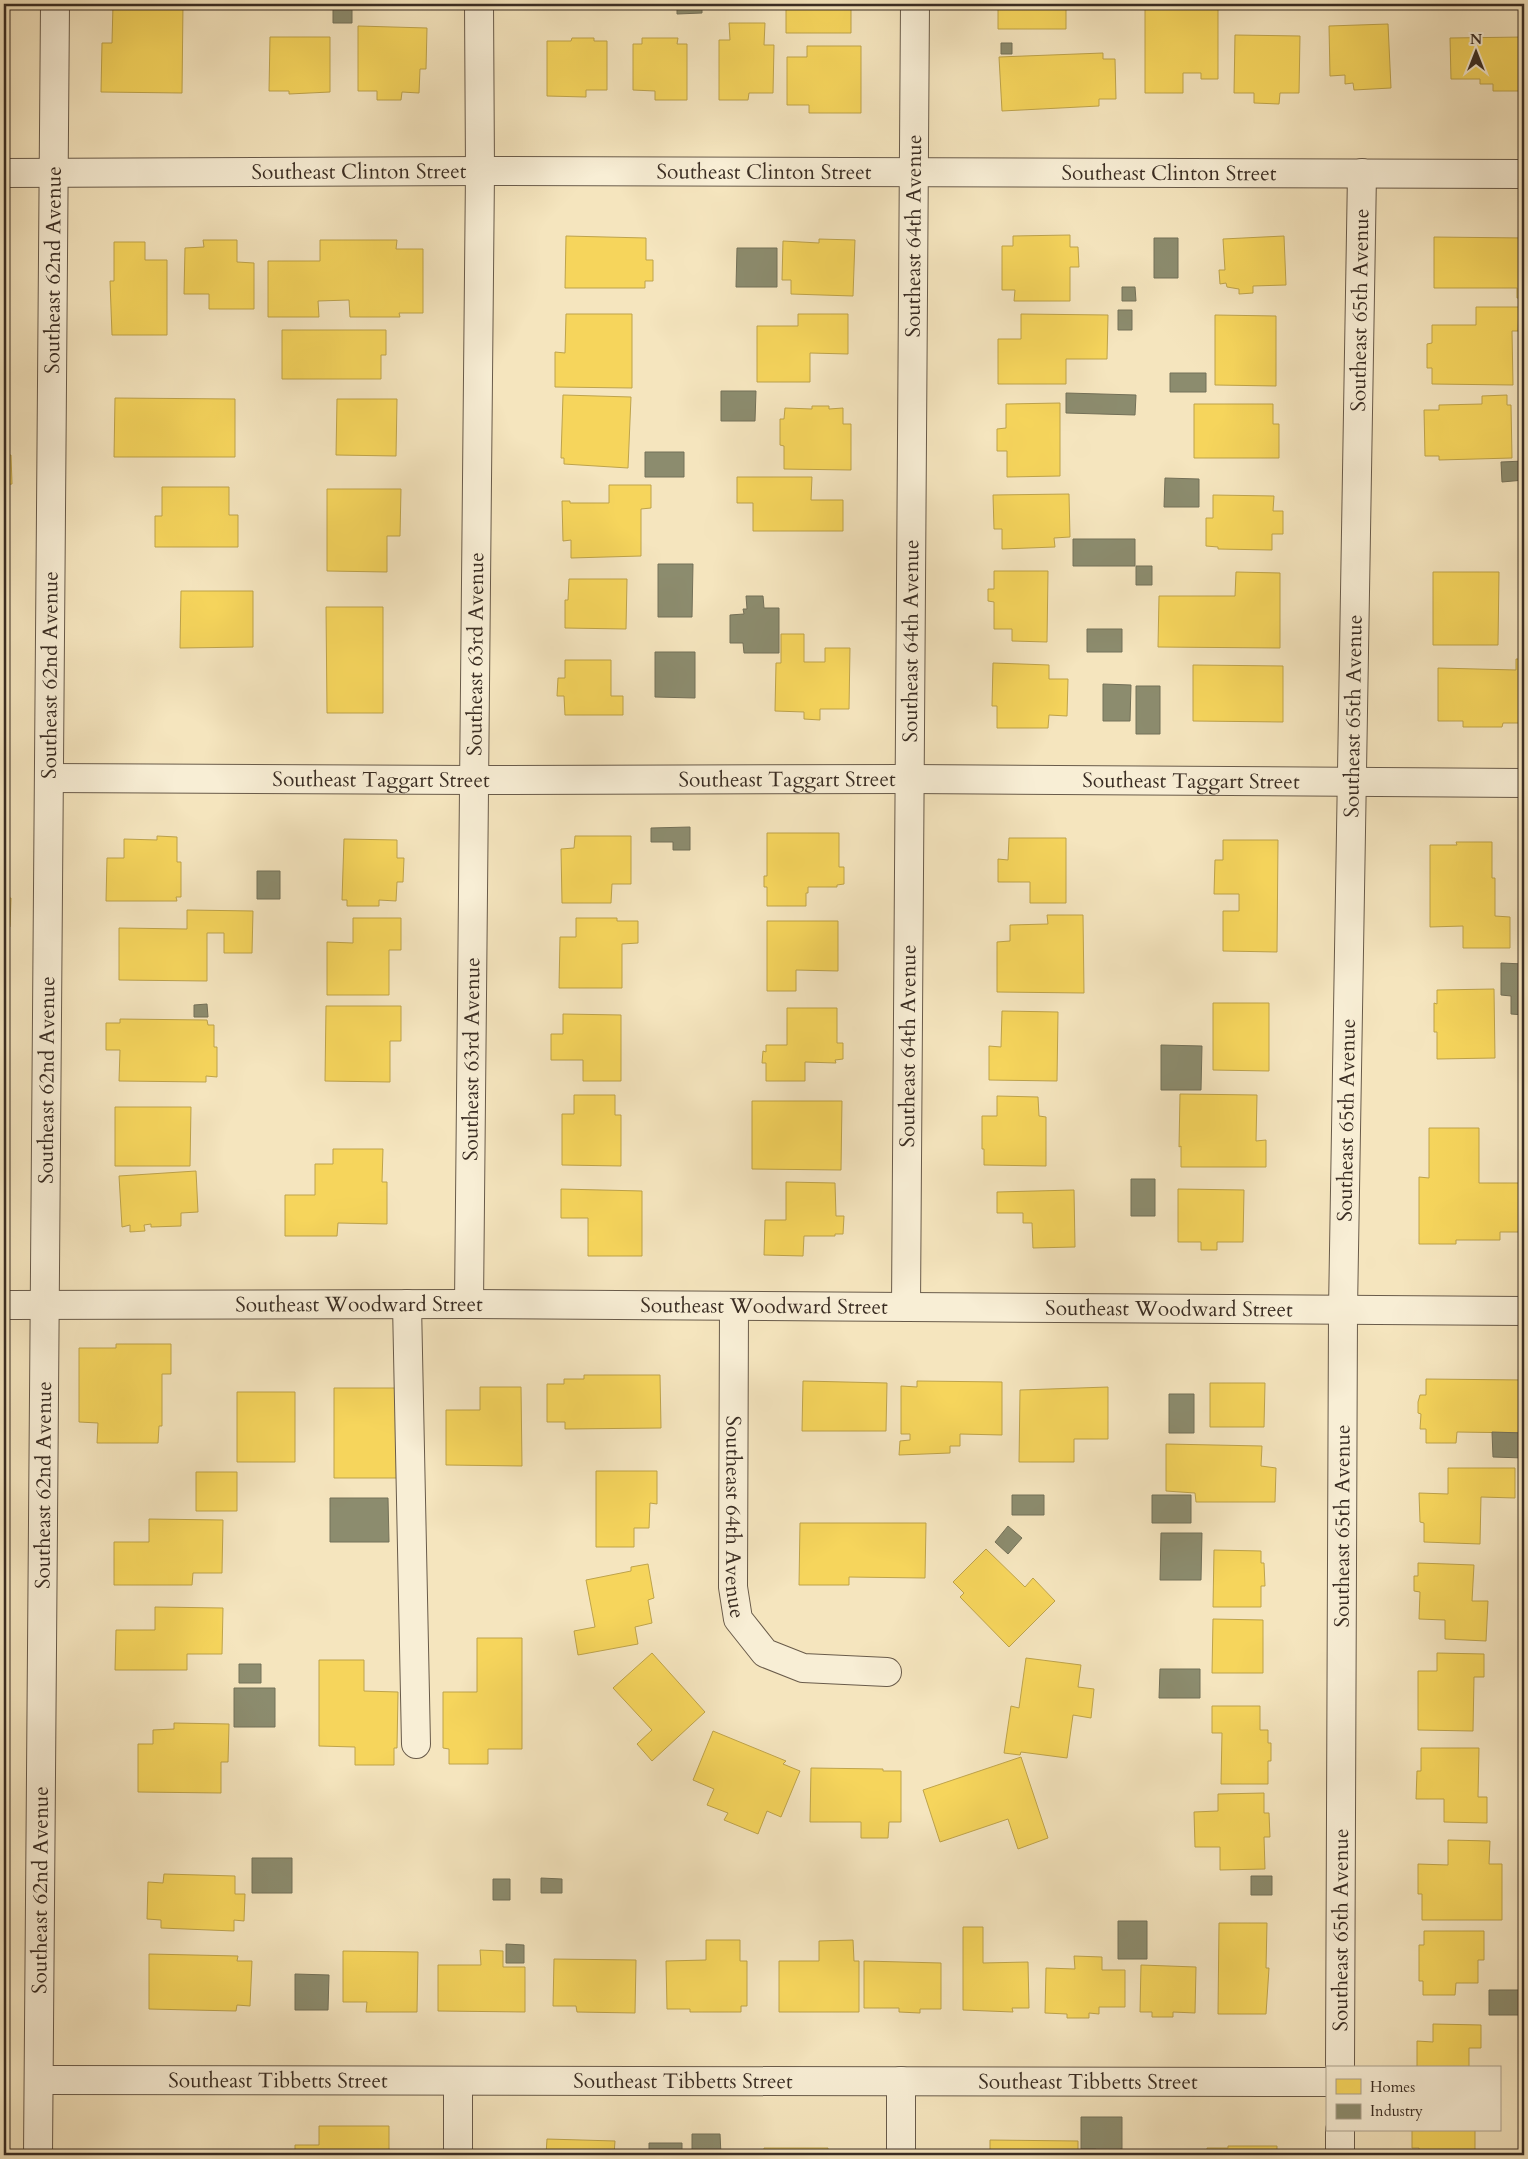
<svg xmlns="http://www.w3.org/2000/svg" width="1528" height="2159" viewBox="0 0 1528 2159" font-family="Cardo,serif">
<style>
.homes{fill:#f6d55c;stroke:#bea34b}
.industry{fill:#8c8c6e;stroke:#737058}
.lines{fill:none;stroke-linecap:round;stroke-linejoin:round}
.minor-casing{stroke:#695b4a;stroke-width:30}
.minor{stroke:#f8eed5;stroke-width:28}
.labels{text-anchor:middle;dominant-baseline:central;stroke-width:5;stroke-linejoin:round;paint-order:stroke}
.street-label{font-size:21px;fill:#3a2d23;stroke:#f8eed5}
</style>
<rect width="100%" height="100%" fill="#f5e5be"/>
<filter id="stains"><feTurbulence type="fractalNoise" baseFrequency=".004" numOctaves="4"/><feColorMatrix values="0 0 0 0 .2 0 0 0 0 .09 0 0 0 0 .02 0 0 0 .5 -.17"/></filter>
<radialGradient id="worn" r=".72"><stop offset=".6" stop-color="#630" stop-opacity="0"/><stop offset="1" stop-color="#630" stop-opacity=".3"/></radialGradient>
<!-- homes -->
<path class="homes" d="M113,4H183L182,93L101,92L102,43H112Z
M786,4H851V33H786Z
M998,4H1066V29H998Z
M1145,4H1218V79H1201V73H1183V93H1145Z
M729,23H765L764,45H774L773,93H749L748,100H719V40H730Z
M1388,24L1391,88L1354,90L1353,83L1345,84V75L1330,76L1329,26Z
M358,26L427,28L426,69H420L419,93L402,92L401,100H377V91H358Z
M1235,35L1300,36L1299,93H1280L1279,104L1254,103V93H1234Z
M270,37H330V92L289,94V91H269Z
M1524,37V91H1493V84H1480V79H1451L1450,38Z
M572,38H594V41H607V90H586V97L547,96V41H571Z
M642,38H678L677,44H687V100H655V91L633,90V44H642Z
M807,46H861V113H809V105H787V57H807Z
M1103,53V59H1115L1116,99H1099V106L1002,111L999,57Z
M1070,235V247H1078L1079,267H1070V301H1014L1015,290H1002V246H1013V236Z
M566,236L646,238V260H653V281H645V288H565Z
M1284,236L1286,285L1253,286V293L1239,294V289L1227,287L1226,283L1220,284L1219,270H1225L1223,239Z
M1434,237L1524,238V298H1517V288H1434Z
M819,239L855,240L853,296L791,294V280H782L783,241L819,243Z
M203,240H237V262L254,263V309H209V294H184L185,248L204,247Z
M320,240H397L396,249H423V313H399L400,317H350L349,300L318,301L319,317H268V261H320Z
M114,242H145V260H167V335H112L110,281H114Z
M4,263H8V284H4Z
M1476,307H1519L1518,331H1512L1513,385L1432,384V368H1427V344L1432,343V325H1476Z
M566,314H632V388L555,387V352L565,353Z
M798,314H848V354L810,353V382H757V326H798Z
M1021,314L1108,315L1107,359H1066V384H998V339H1021Z
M1215,315L1276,316V386L1215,385Z
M282,330H386V355H381V379H282Z
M4,352H7L8,376H4Z
M563,395L631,397L628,468L564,464V458H561Z
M1507,395V405H1511L1512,458L1439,460V456H1425L1424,410H1439V405L1482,404V396Z
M115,398L235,399V457H114Z
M337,399H397L396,456L336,455Z
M1060,403V476L1007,477V451H997V429L1006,428V404Z
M1194,404H1273V424H1279V458H1194Z
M812,406H829V409L843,408V424H851V470L784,469V446L780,445V419H784L785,408L812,409Z
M4,455H11L12,484L4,485Z
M737,477H812L811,500H843V531H753V503H737Z
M609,485H651V508L641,509V556L571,558V540L563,541L562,501H570V503H609Z
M162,487H229V515H238V547H155V516H162Z
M327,489H401L400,536H387V572L327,571Z
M1069,494L1070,537L1054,538L1055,547L1002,549V529H994L993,495Z
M1213,495L1274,496L1273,511H1283V534H1272V550L1218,549V547L1206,546V518H1213Z
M994,571H1048L1047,642L1012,641V629H994V602L988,601V589H994Z
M1236,572L1280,573V648L1158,647L1159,596H1235Z
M1433,572H1499L1498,645H1433Z
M569,579H627L626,629L565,628V600H568Z
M181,591H253V647L180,648Z
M326,607H383V713H327Z
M781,634H804V662H825V648H850L849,709H820V720L804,719V712L775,711L776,663H781Z
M1516,659H1524V723H1503L1502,727H1463V721H1438V668L1516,670Z
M565,660H611V696H623V715H565L564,696H557L558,678H565Z
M993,663L1049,665V679H1068L1067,716L1049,715L1048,728H997V706H992Z
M1193,665L1283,666V722L1193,721Z
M767,833H839V867H844V884L837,885V887H808V893H806V906H767V887H764V876H767Z
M157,836L177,837V862H181V897H176L177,901H106L107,858H124V839L157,840Z
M575,836H631V884H612L611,903H562L561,849L574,848Z
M1009,838H1066V903H1030V882H998V859L1008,860Z
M344,839L397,840V858H404L403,882H397L396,901L379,900V906H347V900H342Z
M1223,840H1278L1277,952L1223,951V911H1239V894H1214L1215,860H1223Z
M1456,842H1492V878H1495V916L1510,917V948H1463V926L1430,927V845H1457Z
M4,898H11L10,927H4Z
M187,910L253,911L252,953H224V933H207V981L119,980V928L187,929Z
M1047,915H1083L1084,993L997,992V942L1010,941V925L1048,924Z
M353,918H401V950H389V995H327V942L353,943Z
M576,918H617V921H638V943L622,944V988H559L560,937H576Z
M767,921H838V971L796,970V991H767Z
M1494,989L1495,1058L1437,1059V1032H1434V1003L1437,1004V990Z
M1213,1003H1269V1071L1213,1070Z
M326,1006H401V1041H390V1082L325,1081Z
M787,1008H837V1043H843V1059L835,1060L836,1063L805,1062V1081H766V1063H762L763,1051L766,1052V1045H787Z
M1002,1011L1058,1012L1057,1081L989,1080V1046L1001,1047Z
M563,1014L621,1015V1081H583V1060H551V1034H563Z
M120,1019L207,1020L208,1025H214V1047H217V1077L206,1076V1082L119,1081L120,1050H106V1023H120Z
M1180,1094L1257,1095L1256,1141L1266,1140V1167H1181V1146L1179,1147Z
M574,1095H615V1115H621V1166L562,1165V1114H574Z
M997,1096L1038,1097L1039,1116L1046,1117V1166L984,1165V1149H982V1116H997Z
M752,1101H842L841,1170L752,1169Z
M115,1107H191L190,1166H115Z
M1429,1128H1479V1183H1524V1232H1500V1240H1456V1244H1419V1177L1429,1178Z
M333,1149H383L382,1182H387V1224L338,1223L337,1236H285V1195H315V1164H333Z
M196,1171L198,1212L181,1213V1226L151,1227V1224L144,1225L145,1231L130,1232V1225L122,1227L119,1176Z
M786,1182L835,1183L836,1216H844L843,1234H835V1236H804L803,1256L764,1255L765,1220H786Z
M561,1189L642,1191V1256H588V1218H561Z
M1178,1189L1244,1190L1243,1242H1217V1250H1201V1242H1178Z
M1074,1190L1075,1247L1033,1248L1032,1223H1023V1213H997V1192Z
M116,1344H171V1374H162V1426H159L158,1443H97L98,1423L79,1422V1348H116Z
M584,1375H660L661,1428L565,1429V1422H547V1384H564V1379H584Z
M1426,1379L1524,1380V1433L1457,1432L1456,1443H1426V1429H1420L1421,1414L1418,1413V1402L1420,1395H1426Z
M803,1381L887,1383L886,1431H802Z
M917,1381L1002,1382V1435L960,1434V1446H950V1453L899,1455L900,1441L910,1440V1434H901V1386L917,1387Z
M1210,1383H1265L1264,1427H1210Z
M480,1387H521L522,1466L446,1465V1410H480Z
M1108,1387V1439H1074V1462H1019L1020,1390Z
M334,1388H399V1478H334Z
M237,1392H295V1462H237Z
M1166,1444L1262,1446L1261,1466L1276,1468L1275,1502H1196L1195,1493L1166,1491Z
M1448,1468H1515V1498L1481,1497L1480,1544L1424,1542V1523L1420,1522L1419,1493L1448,1494Z
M596,1471H657V1504L650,1503L649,1528H634V1547H596Z
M196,1472H237V1511H196Z
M149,1519L223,1520L222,1573H193L192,1585H114V1542H149Z
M800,1523H926L925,1578L849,1577V1585H799Z
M986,1549L1025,1587L1033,1578L1055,1601L1009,1647L960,1597L964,1593L953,1582Z
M1214,1550L1261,1551V1563H1264L1265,1586H1261V1607H1213Z
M1418,1563L1474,1565L1472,1601H1488L1486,1641L1445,1639V1620L1419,1619L1420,1592L1414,1591V1576H1418Z
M648,1564L654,1598L648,1600L652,1623L635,1627L638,1644L578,1655L574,1631L595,1627L586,1580L631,1571V1567Z
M155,1607L223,1608L222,1654H187V1670H115L116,1630H155Z
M1213,1619L1263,1620V1673H1212Z
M477,1638H522V1749H488V1764H449V1749L443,1748V1692H477Z
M652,1653L705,1712L652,1761L637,1744L652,1730L613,1688Z
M1437,1653L1484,1654V1677H1474L1473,1731L1418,1730V1671H1437Z
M1026,1658L1081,1665L1078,1687L1094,1689L1091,1718L1073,1715L1067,1758L1021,1752L1020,1755L1004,1753L1011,1706L1019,1708Z
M319,1660H364V1691L398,1692L397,1748H394V1765H355V1747L319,1746Z
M1212,1706H1260V1730H1268V1743H1271V1761H1268V1784H1221L1222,1733H1212Z
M174,1723L229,1724L228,1762H221V1793L138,1792V1744H153V1730L174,1729Z
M713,1731L786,1761L783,1764L800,1771L781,1817L767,1811L758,1834L724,1820L728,1813L707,1805L714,1789L693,1780Z
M1421,1748H1479L1478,1797H1487V1823L1444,1822V1799H1416L1417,1771H1421Z
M1021,1757L1048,1838L1018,1849L1008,1819L940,1842L923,1790Z
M811,1768L883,1769V1771H901V1822H889L888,1838H861V1822H810Z
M1264,1793V1813H1269L1270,1837H1264L1265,1869L1220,1870V1847H1195L1194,1812L1218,1811V1794Z
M1448,1840L1490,1841L1489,1864H1502V1920H1422V1894H1418V1864L1448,1865Z
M164,1874L235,1876V1894H245L244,1921L234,1920V1931L161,1928V1920L147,1919L148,1882L163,1883Z
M1219,1923H1267L1266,1968H1269L1266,2014H1218Z
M963,1927H983V1963L1028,1962L1029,2008H1012L1013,2012L963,2010Z
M1424,1931H1484V1960H1478V1983H1456L1455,1995H1423V1981H1419V1945H1424Z
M706,1940H740V1961H747V2006H741V2012H690V2009H667L666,1961L706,1960Z
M853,1940L854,1961H859V2012H779V1961H819V1941Z
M480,1950L503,1951V1967H525V2012L438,2011V1965H481Z
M343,1951L418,1952L417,2012H366L367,2002H343Z
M149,1954L238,1956L237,1961H252L250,2006L237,2005L236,2011L149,2009Z
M1074,1956L1102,1957V1970H1125V2007H1099V2014L1089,2013V2018H1067V2014L1045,2013L1046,1968L1075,1969Z
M554,1959L636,1960L635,2013L577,2012L576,2006H553Z
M864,1961L941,1963V2009H920V2013L899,2012V2008H864Z
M1141,1965L1196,1967L1195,2013L1173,2012V2017H1152V2012H1140Z
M1433,2024L1481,2025V2048H1469V2068H1417V2041L1433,2042Z
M319,2126H389V2152H378V2155H295V2145H319Z
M1412,2130H1475V2155H1419V2148H1412Z
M547,2139L615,2141L614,2155H546Z
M990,2140L1078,2141V2155H982V2152H990Z
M1228,2146H1277V2155H1207V2148H1228Z
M764,2148H828V2155H764Z
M140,2150H218V2155H140Z"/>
<!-- industry -->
<path class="industry" d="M333,4H352V23H333Z
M677,4H702V13L677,14Z
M1001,43H1012V54H1001Z
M1154,238H1178V278H1154Z
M737,248H777V287H736Z
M1122,287H1135L1136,301H1122Z
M1118,310H1132V330H1118Z
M1170,373H1206V392H1170Z
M721,391H756L755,421H721Z
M1066,393L1136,395L1135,415L1066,413Z
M645,452H684V477H645Z
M1524,461V480L1502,482L1501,462Z
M1165,478L1199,479V507H1164Z
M1073,539H1135V566H1073Z
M658,564H693L692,617H658Z
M1136,566H1152V585H1136Z
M746,596H763L764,608H779V653H744L743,643H730V615L744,614L743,609H747Z
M1087,629H1122V652H1087Z
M655,652H695V698L655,697Z
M1103,684L1131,685L1130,721H1103Z
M1136,686H1160V734H1136Z
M690,827V850H673V842H651V828Z
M257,871H280V899H257Z
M1501,963L1524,964V1015L1511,1014V996L1501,995Z
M207,1004L208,1017H194V1005Z
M1161,1045L1202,1046L1201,1090H1161Z
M1131,1179H1155V1216H1131Z
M1169,1394H1194V1433H1169Z
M1492,1432L1524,1433V1458L1493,1457Z
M1012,1495H1044V1515H1012Z
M1152,1495H1191V1523H1152Z
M330,1498H388L389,1542H330Z
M1008,1526L1022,1538L1008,1554L995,1542Z
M1161,1533H1202L1201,1580H1160Z
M239,1664H261V1683H239Z
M1160,1669H1200V1698H1159Z
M234,1688H275V1727H234Z
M252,1858H292V1893H252Z
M1251,1876H1272V1895H1251Z
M541,1878L562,1879V1893H541Z
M493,1879H510V1900H493Z
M1118,1921H1147V1959H1118Z
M506,1944L524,1945V1963H506Z
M295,1974L329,1975L328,2010H295Z
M1489,1990H1524V2015H1489Z
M1081,2117H1122V2149H1120V2155H1096V2149H1081Z
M692,2134H720L721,2155H692Z
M649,2143H682V2155H649Z
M249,2150V2155H223V2151Z"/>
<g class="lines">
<!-- minor casing -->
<g class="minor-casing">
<g id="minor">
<path id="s1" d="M4,173L480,171L1524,174"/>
<path id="s2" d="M49,778L474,780L910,779L1524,783"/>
<path d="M407,1304L416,1744"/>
<path id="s3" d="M469,1304L480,171L479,4"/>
<path id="s4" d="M4,1305L469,1304L1524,1311"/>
<path id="s5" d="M734,1307L733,1587L738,1619L765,1653L803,1668L887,1672"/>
<path id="s6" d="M906,1307L915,4"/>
<path id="s7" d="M1340,2068L1343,1310L1362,173"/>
<path id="s8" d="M39,2080L1327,2082"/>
<path id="s9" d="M38,2155L55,4"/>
<path d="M458,2155V2082"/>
<path d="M901,2155V2081"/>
<path d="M1340,2155V2130"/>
</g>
</g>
<!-- minor -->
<use href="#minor" class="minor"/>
</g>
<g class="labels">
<!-- street labels -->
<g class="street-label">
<text stroke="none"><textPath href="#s1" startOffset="355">Southeast Clinton Street</textPath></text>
<text stroke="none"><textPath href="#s1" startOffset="760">Southeast Clinton Street</textPath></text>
<text stroke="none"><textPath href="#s1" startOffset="1165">Southeast Clinton Street</textPath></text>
<text stroke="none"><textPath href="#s6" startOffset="1071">Southeast 64th Avenue</textPath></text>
<text stroke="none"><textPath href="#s9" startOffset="1885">Southeast 62nd Avenue</textPath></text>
<text stroke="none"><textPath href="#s7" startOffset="1758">Southeast 65th Avenue</textPath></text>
<text stroke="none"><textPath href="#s6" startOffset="666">Southeast 64th Avenue</textPath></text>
<text stroke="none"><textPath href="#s3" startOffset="650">Southeast 63rd Avenue</textPath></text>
<text stroke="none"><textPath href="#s9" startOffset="1480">Southeast 62nd Avenue</textPath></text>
<text stroke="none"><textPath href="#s7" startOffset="1352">Southeast 65th Avenue</textPath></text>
<text stroke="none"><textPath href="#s2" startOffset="332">Southeast Taggart Street</textPath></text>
<text stroke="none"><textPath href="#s2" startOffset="738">Southeast Taggart Street</textPath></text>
<text stroke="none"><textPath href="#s2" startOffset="1142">Southeast Taggart Street</textPath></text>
<text stroke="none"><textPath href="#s6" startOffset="261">Southeast 64th Avenue</textPath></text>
<text stroke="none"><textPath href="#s3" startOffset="245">Southeast 63rd Avenue</textPath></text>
<text stroke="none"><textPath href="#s9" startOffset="1075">Southeast 62nd Avenue</textPath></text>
<text stroke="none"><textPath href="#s7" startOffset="948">Southeast 65th Avenue</textPath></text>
<text stroke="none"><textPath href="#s4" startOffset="355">Southeast Woodward Street</textPath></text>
<text stroke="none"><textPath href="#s4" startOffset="760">Southeast Woodward Street</textPath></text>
<text stroke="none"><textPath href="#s4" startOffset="1165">Southeast Woodward Street</textPath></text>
<text stroke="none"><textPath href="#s9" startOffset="670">Southeast 62nd Avenue</textPath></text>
<text stroke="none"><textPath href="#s5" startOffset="210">Southeast 64th Avenue</textPath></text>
<text stroke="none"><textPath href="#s7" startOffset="542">Southeast 65th Avenue</textPath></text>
<text stroke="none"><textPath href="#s9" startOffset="265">Southeast 62nd Avenue</textPath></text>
<text stroke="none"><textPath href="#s7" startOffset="138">Southeast 65th Avenue</textPath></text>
<text stroke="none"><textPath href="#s8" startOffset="239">Southeast Tibbetts Street</textPath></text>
<text stroke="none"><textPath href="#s8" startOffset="644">Southeast Tibbetts Street</textPath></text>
<text stroke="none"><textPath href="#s8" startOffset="1049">Southeast Tibbetts Street</textPath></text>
</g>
</g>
<!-- margin -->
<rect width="1528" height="2159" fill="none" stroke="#f5e5be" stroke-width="20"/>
<rect x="5" y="5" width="1518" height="2149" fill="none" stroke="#3a2d23" stroke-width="2.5"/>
<rect x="10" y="10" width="1508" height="2139" fill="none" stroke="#3a2d23"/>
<!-- legend -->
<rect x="1326" y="2066" width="175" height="65" fill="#f8eed5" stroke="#aca18e"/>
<rect x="1336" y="2079" width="25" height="15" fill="#f6d55c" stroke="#aca18e"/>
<text x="1370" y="2092" font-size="15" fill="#3a2d23">Homes</text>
<rect x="1336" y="2104" width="25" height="15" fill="#8c8c6e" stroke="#aca18e"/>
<text x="1370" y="2116" font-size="15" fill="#3a2d23">Industry</text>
<!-- north arrow -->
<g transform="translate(1476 52)" stroke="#f8eed5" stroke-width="4" paint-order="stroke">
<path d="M0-4L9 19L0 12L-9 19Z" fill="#3a2d23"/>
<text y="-8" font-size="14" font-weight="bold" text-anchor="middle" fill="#3a2d23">N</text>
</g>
<rect width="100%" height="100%" filter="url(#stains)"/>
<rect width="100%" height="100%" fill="url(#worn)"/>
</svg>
